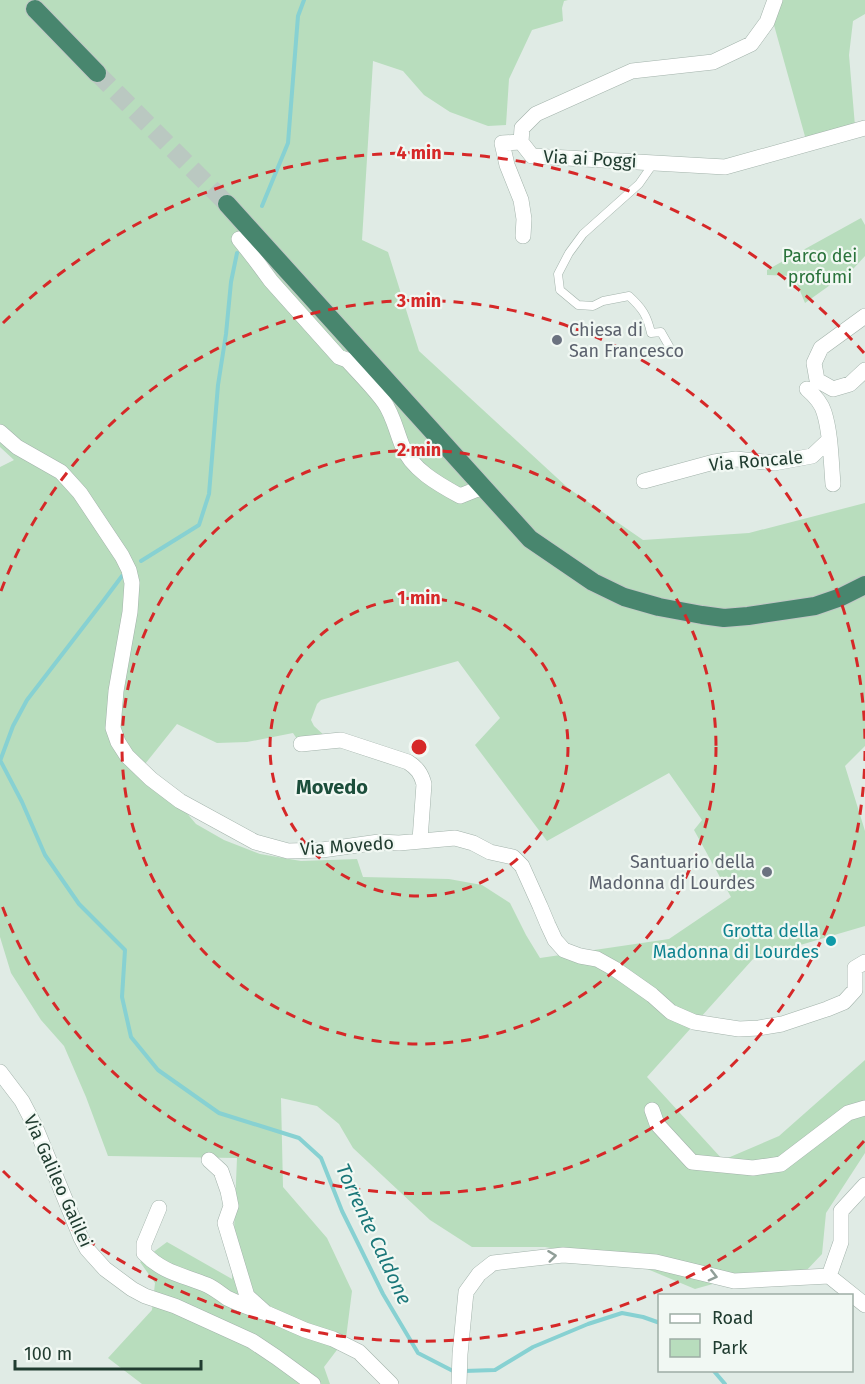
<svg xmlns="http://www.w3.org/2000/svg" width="865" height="1384" viewBox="0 0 865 1384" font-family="'Fira Sans',sans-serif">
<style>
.green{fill:#b8ddbd;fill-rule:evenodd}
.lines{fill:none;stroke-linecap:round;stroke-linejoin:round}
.stream{stroke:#87d1d2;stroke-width:4}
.trunk-tunnel{stroke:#bac8c1;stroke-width:18;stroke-dasharray:18 9;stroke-linecap:butt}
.service-casing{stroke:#a3b3ab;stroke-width:9}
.minor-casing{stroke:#a3b3ab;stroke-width:16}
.trunk-casing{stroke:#c1c8c5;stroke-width:20}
.service{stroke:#fff;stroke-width:8}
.minor{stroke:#fff;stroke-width:15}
.trunk{stroke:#48866e;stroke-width:18}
.oneway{stroke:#909e98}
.ring{fill:none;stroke:#d62828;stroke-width:3;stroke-dasharray:10 8}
.worship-dot{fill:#6b7280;stroke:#f1f8f3;stroke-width:2}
.culture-dot{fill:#0f9aa8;stroke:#f1f8f3;stroke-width:2}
.labels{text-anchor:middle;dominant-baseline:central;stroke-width:4.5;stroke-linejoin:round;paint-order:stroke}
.street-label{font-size:18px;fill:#203c30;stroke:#f1f8f3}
.park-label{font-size:18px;fill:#2a733b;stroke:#f1f8f3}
.worship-label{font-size:18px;fill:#5b616d;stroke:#f1f8f3;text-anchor:start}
.culture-label{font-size:18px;fill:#0d838f;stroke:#f1f8f3;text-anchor:end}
.neighbourhood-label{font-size:20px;font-weight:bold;fill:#1c4e3b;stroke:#f1f8f3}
.water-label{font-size:20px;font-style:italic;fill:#1a7779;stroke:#f1f8f3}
.centre{fill:#d62828;stroke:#f1f8f3;stroke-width:3}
.ring-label{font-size:18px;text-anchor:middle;font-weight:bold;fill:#d62828;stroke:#f1f8f3;stroke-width:4.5;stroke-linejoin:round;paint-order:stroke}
</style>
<rect width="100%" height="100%" fill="#e0ebe5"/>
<!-- green -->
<path class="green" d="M0,0H568L564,1L562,8L563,21L532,30L509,79L506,125L488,126L450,112L424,95L403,71L373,61L362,240L388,252L419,351L568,488L643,540L749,533L865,503V746L845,766L865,831V926L753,959L647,1077L723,1160L779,1136L865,1060V1153L826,1213L822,1254L805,1272L782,1279L755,1272L695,1289L633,1263L545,1247H472L430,1220L353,1148L339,1124L317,1106L281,1098L283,1187L327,1238L352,1291L346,1338L324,1367L330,1384H142L108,1358L152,1310L155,1283L140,1262L167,1242L232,1279L237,1158L108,1156L86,1097L64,1046L41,1020L11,973L0,937V467L14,460L0,447ZM458,661L500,718L475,745L547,841L669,773L702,820L694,830L731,897L669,939L540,958L526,935L510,903L482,885L449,879L363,877L357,859L301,861L260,854L224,840L196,824L145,764L177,724L217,743L247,742L293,733L297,739L326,737L314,726L311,720L317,704L321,700Z
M767,0H865V14L853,21L849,55L855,126L806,140Z
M861,218L865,225V256L854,268L805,303L794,276L767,275V270Z"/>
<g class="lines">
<!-- stream -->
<path class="stream" d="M262,206L288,143L298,16L304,0
M141,561L199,525L209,494L218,385L226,334L231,282L237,253
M0,760L22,802L45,855L79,904L125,950L122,997L131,1037L158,1070L219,1113L299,1138L321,1158L342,1211L383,1294L418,1353L453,1371H456
M0,761L13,726L27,700L104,600L122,576
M713,1370L725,1384
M464,1371L495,1370L533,1347L588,1324L622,1313L643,1317L660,1323"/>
<!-- trunk-tunnel -->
<path class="trunk-tunnel" d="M97,73L227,204"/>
<!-- service casing -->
<g class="service-casing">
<path id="service" d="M653,164L639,184L583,234L569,253L558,274L560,290L578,305L593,306L603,301L629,296C642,308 647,315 651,333L661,332L669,346"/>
</g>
<!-- minor casing -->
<g class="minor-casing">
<path id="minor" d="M775,0L767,22L751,44L713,62L632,71L536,114L522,128L521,142L532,156L725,167L865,128
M521,142L502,143L507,165L521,200L524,219L523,236
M239,239L254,258L271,281L339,357L347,360C359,373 373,387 384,402C393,415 396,430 402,445C411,469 438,484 460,496L475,490L485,488
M865,316L821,348L814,363L817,380L833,389L850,384L865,370
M807,389C814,395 821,402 824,412C831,434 831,461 833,484
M0,432L17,447L61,472L80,493L122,556L129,570L132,583L130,612L116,691L113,728L118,742L127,756L151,779L180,801L255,842L288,851L322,850L379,842L399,843L455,838L473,843L490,852L513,857L522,866L540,906L548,925L555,940L564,950L580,956L597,959L615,969L652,995L671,1012L694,1022L739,1029L759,1028L782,1024L827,1009L844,1002L855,990V968L865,962
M644,481L714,462L736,459L774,463L812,456L829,440
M301,744L341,740L408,762C417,768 421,773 424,784L420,840
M0,1072L22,1101L35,1126L81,1238L87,1249L105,1269L132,1289L145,1296L175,1306L252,1341L276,1357L313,1384
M652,1110L657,1124L692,1162L753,1168L781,1164L848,1113L865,1108
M209,1160L221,1171L228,1191L231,1206L225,1223L247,1296L266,1313L305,1330L333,1339L359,1352L391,1384
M159,1208L144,1244V1253C163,1273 183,1275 207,1285C214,1288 221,1294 227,1298C239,1304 250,1308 263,1312
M829,1276L841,1242V1211L865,1185
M459,1384L460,1354L466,1292L479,1274L493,1263L563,1255L656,1262L734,1281L829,1276L865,1305"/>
</g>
<!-- trunk casing -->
<g class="trunk-casing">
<path id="trunk" d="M35,9L97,73
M227,204L530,539L593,582L624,597L659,607L702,615L724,618L748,616L815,606L841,597L865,585"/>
</g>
<!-- service -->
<use href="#service" class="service"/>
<!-- minor -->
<use href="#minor" class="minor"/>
<!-- trunk -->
<use href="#trunk" class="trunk"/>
</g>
<!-- one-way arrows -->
<defs><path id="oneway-chevron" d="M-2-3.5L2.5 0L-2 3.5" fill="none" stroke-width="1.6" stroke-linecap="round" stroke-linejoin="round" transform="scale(1.5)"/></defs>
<g class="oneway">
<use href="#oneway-chevron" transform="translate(552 1256) rotate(-7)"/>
<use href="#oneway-chevron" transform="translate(713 1276) rotate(14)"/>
</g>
<!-- distance rings -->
<g class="ring">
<circle cx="419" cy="747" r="149"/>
<circle cx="419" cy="747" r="297"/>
<path d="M865 751A446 446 0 0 1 1 903M1 591A446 446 0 0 1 865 743"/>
<path d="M864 1141A594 594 0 0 1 3 1171M3 323A594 594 0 0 1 864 353"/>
</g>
<!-- markers -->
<g class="worship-dot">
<circle cx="557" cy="340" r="6"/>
<circle cx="767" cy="872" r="6"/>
</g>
<circle class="culture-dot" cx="831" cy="941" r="6"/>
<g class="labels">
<!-- street labels -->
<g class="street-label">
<text transform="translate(590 159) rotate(3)">Via ai Poggi</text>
<text transform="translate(756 461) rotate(-5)">Via Roncale</text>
<text transform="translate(347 846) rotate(-4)">Via Movedo</text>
<text transform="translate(58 1181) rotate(66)">Via Galileo Galilei</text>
</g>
<!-- park labels -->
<g class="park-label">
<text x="820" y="256">Parco dei<tspan x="820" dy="21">profumi</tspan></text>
</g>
<!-- worship labels -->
<g class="worship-label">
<text x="569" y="330">Chiesa di<tspan x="569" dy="21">San Francesco</tspan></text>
<text x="755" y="862" text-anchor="end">Santuario della<tspan x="755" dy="21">Madonna di Lourdes</tspan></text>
</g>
<!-- culture labels -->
<g class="culture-label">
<text x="819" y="931">Grotta della<tspan x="819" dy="21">Madonna di Lourdes</tspan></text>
</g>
<!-- neighbourhood labels -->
<g class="neighbourhood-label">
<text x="332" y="787">Movedo</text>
</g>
<!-- water labels -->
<g class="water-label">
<text transform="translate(374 1234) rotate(65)">Torrente Caldone</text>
</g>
</g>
<circle cx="419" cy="747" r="9" class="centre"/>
<g class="ring-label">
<text x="419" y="159">4 min</text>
<text x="419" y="307">3 min</text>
<text x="419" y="456">2 min</text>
<text x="419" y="604">1 min</text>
</g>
<!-- legend -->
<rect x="658" y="1294" width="195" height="78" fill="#f1f8f3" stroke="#9dada5" stroke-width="1.5"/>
<rect x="670" y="1314" width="30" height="9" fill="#ffffff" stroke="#9dada5" stroke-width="1.5"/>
<text x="712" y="1324" font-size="18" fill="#203c30">Road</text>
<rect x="670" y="1339" width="30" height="18" fill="#b8ddbd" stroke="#9dada5" stroke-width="1.5"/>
<text x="712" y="1354" font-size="18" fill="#203c30">Park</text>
<!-- scale -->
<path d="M15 1360v9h186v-9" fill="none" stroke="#203c30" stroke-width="3"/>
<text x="24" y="1360" font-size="18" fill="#203c30" stroke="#f1f8f3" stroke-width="4.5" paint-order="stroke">100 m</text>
</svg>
